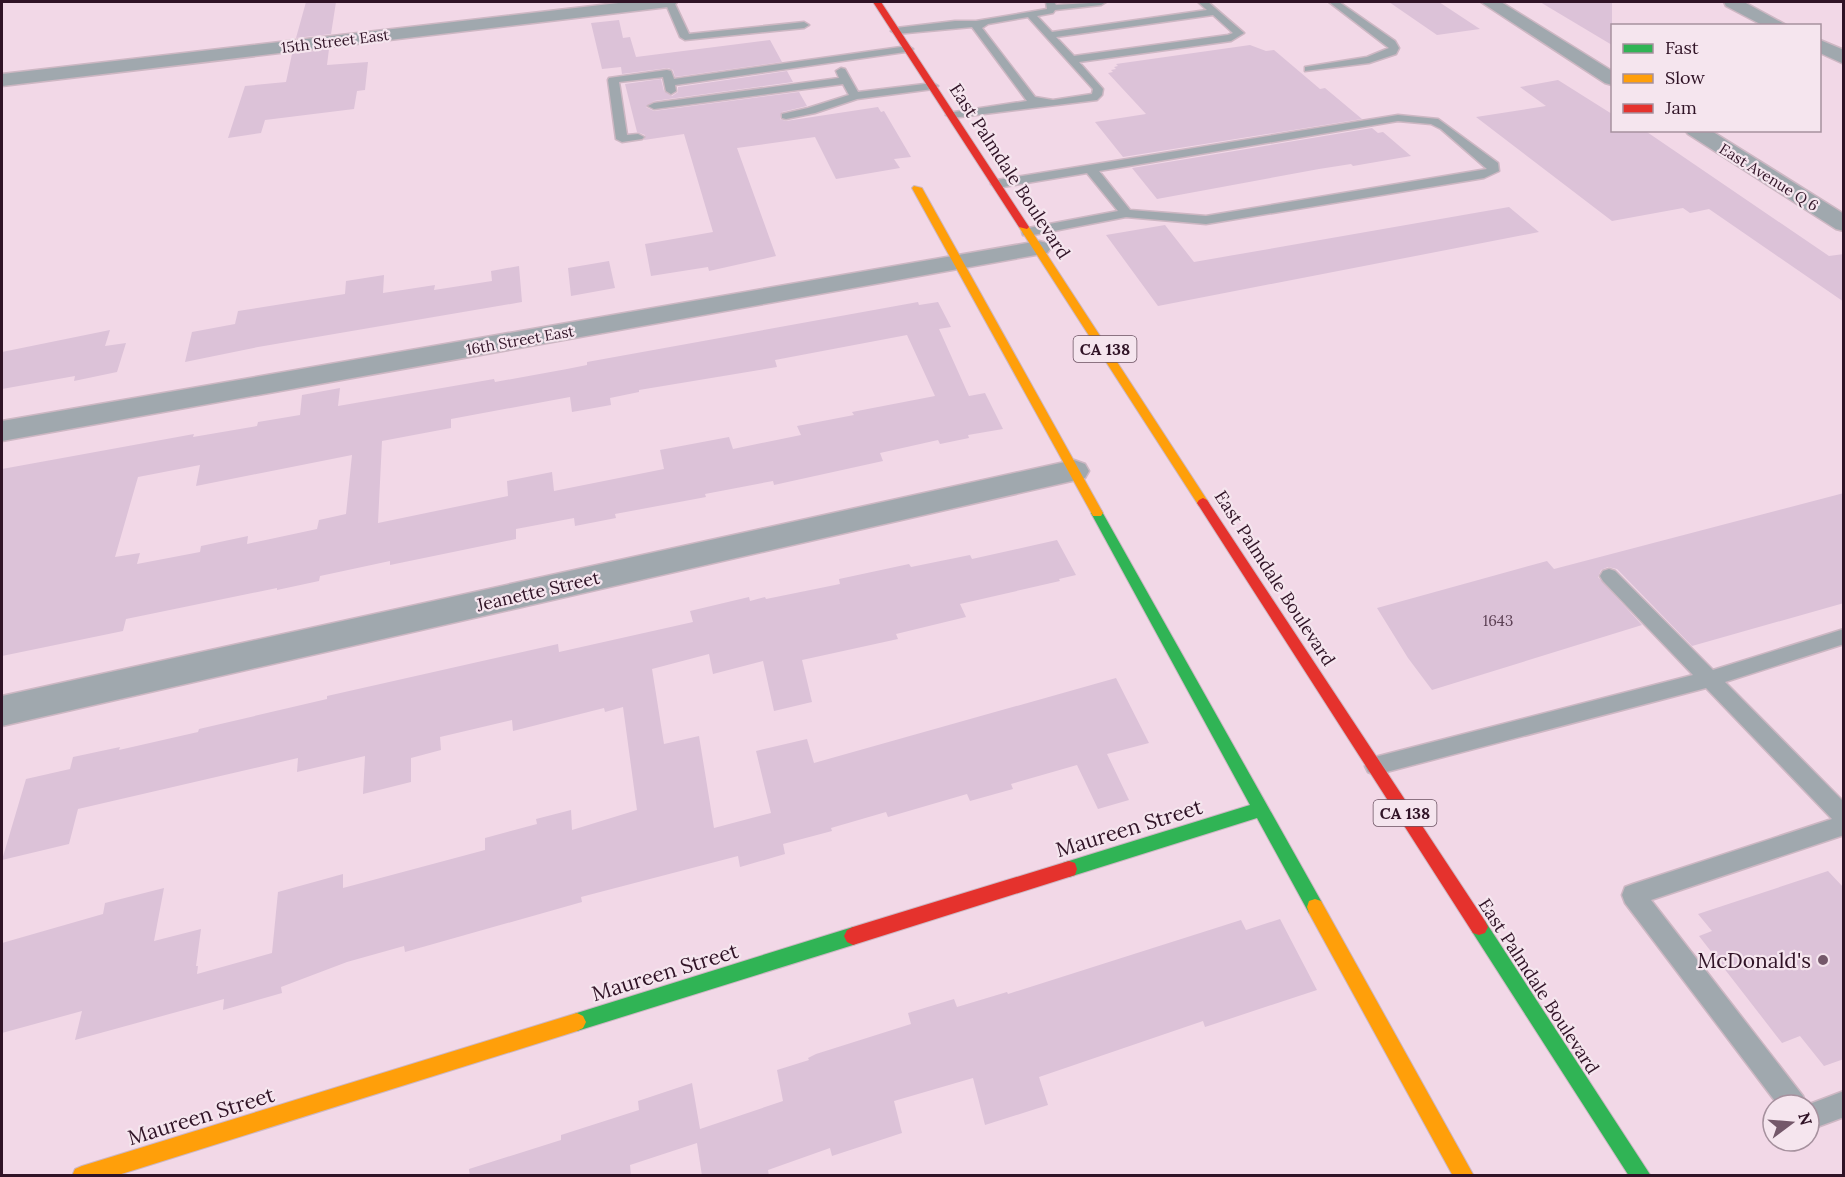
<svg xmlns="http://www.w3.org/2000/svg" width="1845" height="1177" viewBox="0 0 1845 1177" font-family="Lora,serif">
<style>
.building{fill:#dcc2d8;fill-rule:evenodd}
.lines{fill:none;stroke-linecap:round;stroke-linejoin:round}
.lane-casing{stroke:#cdb7c3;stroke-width:3}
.street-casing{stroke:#cdb7c3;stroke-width:3}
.fast-casing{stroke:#cdb7c3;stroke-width:2}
.slow-casing{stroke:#cdb7c3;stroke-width:2}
.jam-casing{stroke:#cdb7c3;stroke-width:2}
.lane{fill:#a0a8ae;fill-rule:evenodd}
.street{fill:#a0a8ae;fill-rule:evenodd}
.fast{fill:#30b455;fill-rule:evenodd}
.slow{fill:#ff9f0a;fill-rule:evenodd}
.jam{fill:#e5322d;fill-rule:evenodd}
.poi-dot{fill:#74586a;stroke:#f5e5ee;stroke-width:2}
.labels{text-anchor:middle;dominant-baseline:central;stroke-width:4.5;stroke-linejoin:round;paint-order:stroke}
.far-street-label{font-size:15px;fill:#301326;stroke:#f5e5ee}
.number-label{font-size:15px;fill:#5c4054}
.shield{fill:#f5e5ee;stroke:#6b5262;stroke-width:1.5}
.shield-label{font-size:16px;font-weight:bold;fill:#301326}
.street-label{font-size:18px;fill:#301326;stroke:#f5e5ee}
.near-street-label{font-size:21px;fill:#301326;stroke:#f5e5ee}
.near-poi-label{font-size:21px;fill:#301326;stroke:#f5e5ee;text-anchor:end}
</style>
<rect width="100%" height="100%" fill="#f2d8e7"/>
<!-- building -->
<path class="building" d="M306,2H336L331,34L296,38Z
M1389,2H1439L1480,29L1437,35Z
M1540,2H1612V45Z
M619,20L623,38L630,37L636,57L770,40L782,62L675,77L673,70L668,68L622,74L621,67L602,69L591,23Z
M1250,45L1266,51L1274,50L1320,89L1325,88L1362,119L1123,157L1095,122L1146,114L1108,73L1113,72L1111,70L1116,69L1114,67L1118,66L1116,64Z
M329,49L327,65L368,62L365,90L357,91L354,109L265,120L261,133L228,138L245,86L286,82L292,54Z
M787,71L793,82L654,101L646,107L654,111L799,92L807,106L782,112L780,119L786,121L878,107L881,112L884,111L911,157L894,159L900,168L836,179L815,137L737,148L776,256L709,271L708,267L651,276L645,244L713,232L684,134L644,140L645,135L637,132L625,84L661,79L664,91L672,96L678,92V87Z
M1558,80L1612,114V130H1644L1829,256L1844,254V302L1709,209L1690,213L1683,208L1612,221L1476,117L1546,106L1520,87Z
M1372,128L1378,133L1383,132L1411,156L1353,166L1351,164L1319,169L1157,199L1132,168Z
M1509,207L1539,232L1158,306L1106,235L1165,225L1194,262Z
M609,261L615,288L571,296L568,268Z
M519,266L522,302L258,347L185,362L192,332L235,324L238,311L345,294L346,281L384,275L383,293L435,285L434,290L492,281L491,271Z
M918,302L919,305L938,302L951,327L939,329L969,396L985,393L1003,429L968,435L969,438L940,444L938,440L880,453L883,461L774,485L773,481L705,494L706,497L615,514L616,518L575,526L574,518L516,529V539L390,565V561L320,576L319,581L277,590V588L126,619L123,631L2,656V469L194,434L193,437L257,426L258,422L300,415L302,395L340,388L338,406L494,379L495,382L567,369L587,365V362ZM907,335L935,396L852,412L854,415L797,426L801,435L733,449L729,437L660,450L664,469L554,491L552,472L507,481L508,496L378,523L382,441L451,428V419L570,397L572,412L611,405L610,398L639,392V390L777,367L775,360ZM352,455L346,514L319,520L317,529L247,544L248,536L201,546L200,552L137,564L140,553L115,557L138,477L200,465L196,486Z
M110,330L105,346L126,343L117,372L74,381L75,376L2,389V352Z
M1844,493V603L1692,646L1617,569L1608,567L1601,570L1598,577L1642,625L1432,690L1408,658L1377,608L1547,561L1554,569Z
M1057,540L1076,575L1059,579L1060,581L960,604L966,617L896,634L898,639L802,660L812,702L774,711L763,661L713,674L709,654L652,669L664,744L699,736L714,828L771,813L756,751L807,739L814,763L1116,678L1149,743L1107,754L1129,800L1098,809L1077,765L1011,784L1013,789L970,801L967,794L888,817L886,812L831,828L832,831L783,844L785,854L740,867L738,856L581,897L582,902L405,952L404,946L347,962L281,987L282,993L223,1010L224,999L75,1040L82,1011L2,1033V943L103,914L105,903L164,888L154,941L201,929L196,966H198L197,974L272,953L278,892L343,874V888L485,850V838L537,824L536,819L571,810L572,830L637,810L623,707L605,712L604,708L513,731L512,720L440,737L441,750L411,758V782L363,794L365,756L297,772L298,758L78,809L69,844L2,860L26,779L70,769L73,757L120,747L119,750L198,732L199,729L327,699V696L558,644L559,652L693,622L690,611L749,597L750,601L765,597L766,599L840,584L839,579L909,564L911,567L970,555L972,559Z
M1828,871L1844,888V1059L1824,1066L1800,1036L1782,1043L1699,936L1712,931L1698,914Z
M1280,919L1317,990L1205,1027L1203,1021L1039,1077L1048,1105L985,1125L973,1078L894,1101L902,1133L832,1156L830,1148L768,1170L769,1176H702L697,1143L630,1165L631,1176H470L469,1169L561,1140V1135L639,1110L638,1101L692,1083L700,1129L783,1101L777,1070L809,1060L808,1058L816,1054L911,1024L908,1013L954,999L957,1007L1007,992L1008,994L1241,920L1246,930Z"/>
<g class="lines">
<!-- lane casing -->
<g class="lane-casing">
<path id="lane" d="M665,2H674L689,34L804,22L809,25L804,28L685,40L680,37Z
M1046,2H1054L1056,5L1106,2L1101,5L1055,10L1053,13L1037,16L1052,32L1207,10L1198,2H1208L1244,33L1231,41L1079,62L1103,89L1102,95L1097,100L952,118L946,115L948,113L1027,101L972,27L896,34L891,31L896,28L955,21H976L1047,9ZM1213,15L1233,33L1228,35L1074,56L1056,37ZM1028,17L1093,89L1092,94L1053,100L1035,97L982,28L988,24Z
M1329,2H1339L1395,41L1399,48L1396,54L1369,63L1305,71V67L1367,57L1389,48Z
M908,46L913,49L912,51L675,85L676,91L671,94L666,91L663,77L619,82L627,135L638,134L644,137L642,139L622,142L616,139L608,80L609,78L667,70L671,71L674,79Z
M841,68L845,69L858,92L933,83L938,86L933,89L857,99L815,113L786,119L782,118V114L808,108L849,95L843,84L654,109L648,106L654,103L839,78L836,71Z
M1398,115L1438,119L1498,163L1499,171L1484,178L1206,224L1126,217L1028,236L1023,235L1022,232L1023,229L1118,211L1087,173L997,188L991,184L997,180ZM1398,121L1431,124L1441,129L1487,169L1206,216L1130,210L1099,171Z
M1609,569L1615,571L1713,670L1844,629V644L1725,682L1844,802V835L1651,900L1803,1096L1807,1105H1778L1625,903L1622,895L1625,887L1633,884L1832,819L1706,688L1375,775L1368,772L1365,766L1368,760L1375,757L1693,675L1603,581L1600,576L1603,571Z
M1844,1091V1117L1809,1130V1105H1807Z"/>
</g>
<!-- street casing -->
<g class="street-casing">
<path id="street" d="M627,2H677L674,6L668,7L2,86V74Z
M1481,2H1501L1612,71V85L1605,83Z
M1724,2H1744L1788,26H1764L1726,6Z
M1820,40L1844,50V64L1820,53Z
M1685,130H1710L1844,214V231L1836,229L1688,134Z
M1039,241L1047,243L1051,248L1047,253L2,441V421Z
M1074,460L1085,464L1089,471L1085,478L2,726V696Z"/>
</g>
<!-- fast casing -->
<g class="fast-casing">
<path id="fast" d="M1097,508L1101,510L1321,901L1323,907L1321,913L1315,915L1309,913L1257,818L1069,877L1063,875L1061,869L1063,863L1069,861L1250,805L1091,513Z
M1479,919L1485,921L1651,1176H1629L1473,933L1470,927L1473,921Z
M853,927L859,930L862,936L859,942L853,945L577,1031L571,1028L568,1022L571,1016L577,1013Z"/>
</g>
<!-- slow casing -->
<g class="slow-casing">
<path id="slow" d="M914,186L922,188L1103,513L1101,516H1093L912,188Z
M1024,224L1029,227L1207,500L1209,503L1207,506H1199L1019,227Z
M1315,899L1321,901L1474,1176H1453L1309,913L1307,907L1309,901Z
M577,1013L583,1016L586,1022L583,1028L577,1031L115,1176H72L75,1169L82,1166Z"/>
</g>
<!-- jam casing -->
<g class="jam-casing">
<path id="jam" d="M873,2H881L1029,227L1027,229L1019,227Z
M1203,498L1207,500L1485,921L1488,927L1485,933L1479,935L1473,933L1199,506L1197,503L1199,500Z
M1069,861L1075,863L1077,869L1075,875L1069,877L853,945L847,942L844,936L847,930L853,927Z"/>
</g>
<!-- lane -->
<use href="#lane" class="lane"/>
<!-- street -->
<use href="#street" class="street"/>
<!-- fast -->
<use href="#fast" class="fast"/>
<!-- slow -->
<use href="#slow" class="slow"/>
<!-- jam -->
<use href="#jam" class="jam"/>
</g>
<!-- markers -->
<circle class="poi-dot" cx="1823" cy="960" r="6"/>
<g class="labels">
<!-- far-street labels -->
<g class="far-street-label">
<text transform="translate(335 41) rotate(-7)">15th Street East</text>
<text transform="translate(1769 177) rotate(32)">East Avenue Q 6</text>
<text transform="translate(520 340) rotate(-10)">16th Street East</text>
</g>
<!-- number labels -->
<g class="number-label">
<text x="1498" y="620">1643</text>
</g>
<!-- shield labels -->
<g class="shield">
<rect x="1073.5" y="336" width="63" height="26" rx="4.5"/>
<rect x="1373.5" y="800" width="63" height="26" rx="4.5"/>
</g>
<g class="shield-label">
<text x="1105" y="349">CA 138</text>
<text x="1405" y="813">CA 138</text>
</g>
<!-- street labels -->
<g class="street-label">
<text transform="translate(1010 171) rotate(57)">East Palmdale Boulevard</text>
<text transform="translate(1275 578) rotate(57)">East Palmdale Boulevard</text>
<text transform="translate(538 591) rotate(-13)">Jeanette Street</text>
<text transform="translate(1539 986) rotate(57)">East Palmdale Boulevard</text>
</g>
<!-- near-street labels -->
<g class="near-street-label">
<text transform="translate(1129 828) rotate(-17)">Maureen Street</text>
<text transform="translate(665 972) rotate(-17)">Maureen Street</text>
<text transform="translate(201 1116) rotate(-17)">Maureen Street</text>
</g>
<!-- near-poi labels -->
<g class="near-poi-label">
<text x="1811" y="960">McDonald's</text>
</g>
</g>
<!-- border -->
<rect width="1845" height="1177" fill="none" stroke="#301326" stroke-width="6"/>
<!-- legend -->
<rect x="1611" y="24" width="210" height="108" fill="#f5e5ee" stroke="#a6919e" stroke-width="1.5"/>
<rect x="1623" y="44" width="30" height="9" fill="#30b455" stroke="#a6919e" stroke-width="1.5"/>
<text x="1665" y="54" font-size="18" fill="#301326">Fast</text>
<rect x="1623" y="74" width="30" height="9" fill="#ff9f0a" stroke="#a6919e" stroke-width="1.5"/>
<text x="1665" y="84" font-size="18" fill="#301326">Slow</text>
<rect x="1623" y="104" width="30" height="9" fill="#e5322d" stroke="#a6919e" stroke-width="1.5"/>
<text x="1665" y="114" font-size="18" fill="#301326">Jam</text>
<!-- north arrow -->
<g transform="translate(1791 1123) rotate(74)"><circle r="28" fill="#f5e5ee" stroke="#a6919e" stroke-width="1.5"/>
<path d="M0-4.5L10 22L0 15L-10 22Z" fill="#74586a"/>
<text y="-9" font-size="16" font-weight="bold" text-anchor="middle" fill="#301326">N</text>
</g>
</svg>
